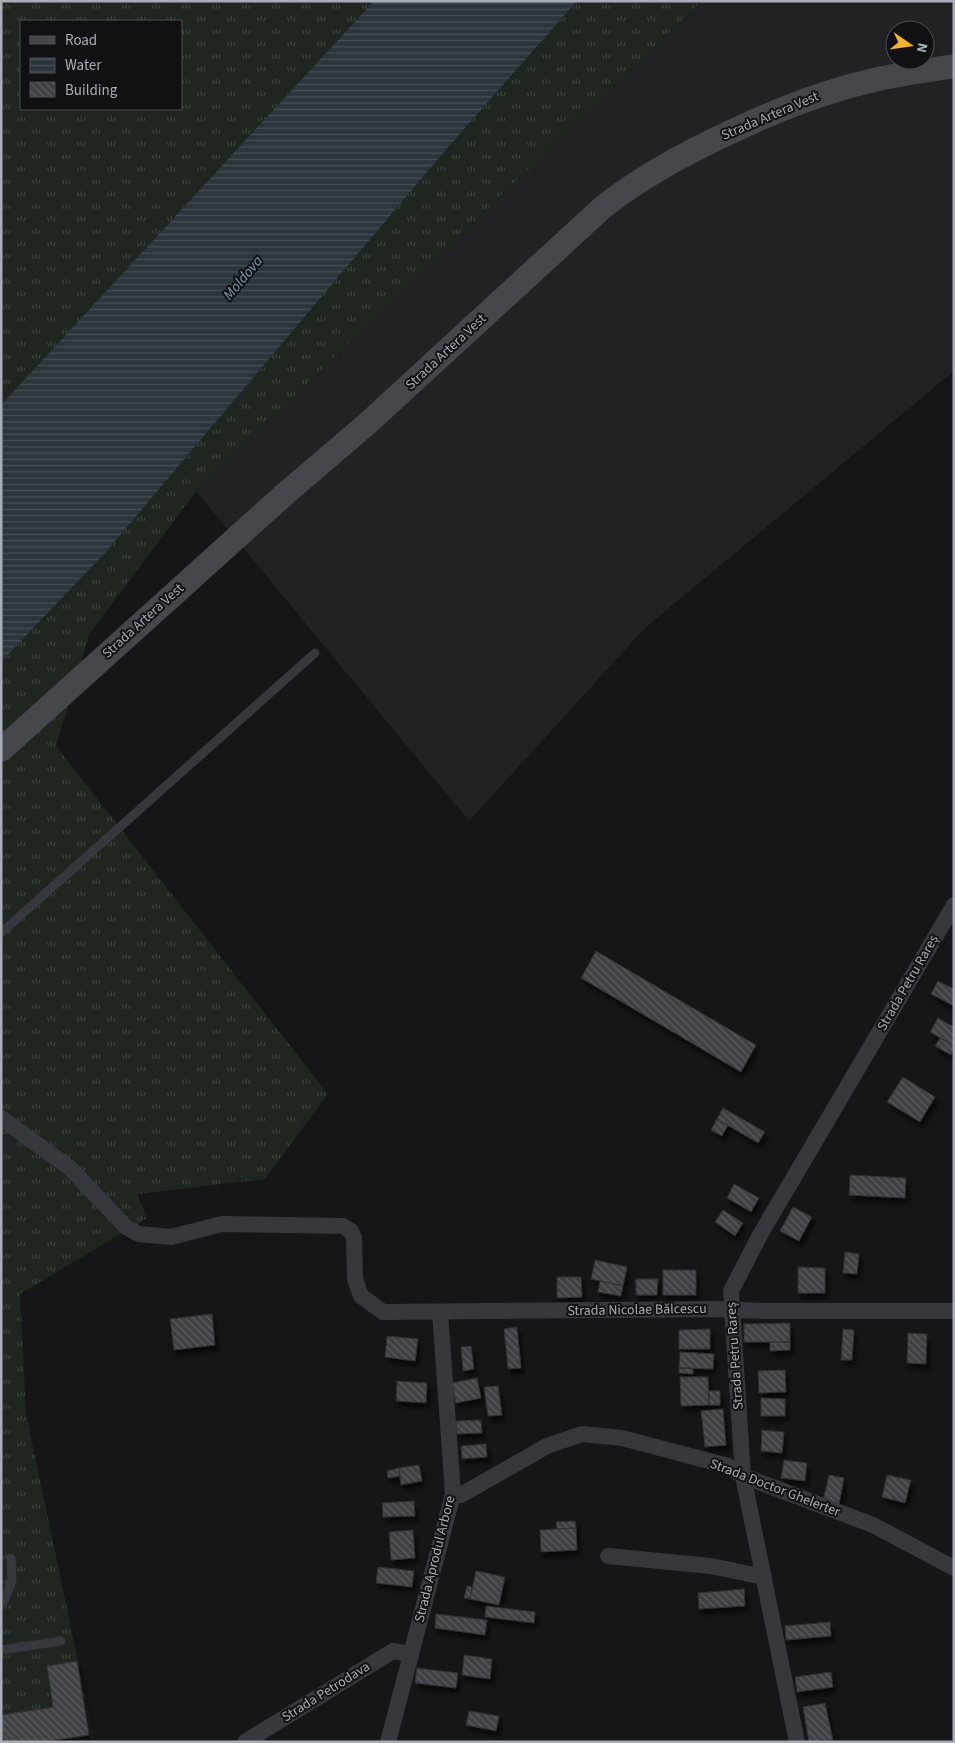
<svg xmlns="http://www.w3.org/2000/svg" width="955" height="1743" viewBox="0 0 955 1743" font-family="'Source Sans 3',sans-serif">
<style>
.built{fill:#222225;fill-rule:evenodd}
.grass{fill:url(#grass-tufts);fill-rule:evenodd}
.water{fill:url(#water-rules)}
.building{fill:url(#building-back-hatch);stroke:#303034;filter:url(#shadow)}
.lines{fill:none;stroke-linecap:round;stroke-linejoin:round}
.service{stroke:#37383d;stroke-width:9}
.minor{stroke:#37383d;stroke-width:16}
.secondary{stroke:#45474d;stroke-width:24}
.labels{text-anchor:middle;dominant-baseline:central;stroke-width:4;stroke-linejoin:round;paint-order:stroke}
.street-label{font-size:14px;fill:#a8adb8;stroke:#111113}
.water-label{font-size:15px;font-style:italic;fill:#7f9bb3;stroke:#111113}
</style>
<defs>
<pattern id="grass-tufts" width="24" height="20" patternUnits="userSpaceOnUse" patternTransform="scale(1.25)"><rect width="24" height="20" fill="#1e261f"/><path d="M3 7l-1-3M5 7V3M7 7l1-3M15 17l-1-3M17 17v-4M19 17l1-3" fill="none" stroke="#3c433d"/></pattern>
<pattern id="water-rules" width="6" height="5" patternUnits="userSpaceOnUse" patternTransform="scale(1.25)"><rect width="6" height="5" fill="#2c353c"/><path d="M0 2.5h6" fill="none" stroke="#485056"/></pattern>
<pattern id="building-back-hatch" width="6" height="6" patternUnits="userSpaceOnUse" patternTransform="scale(1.25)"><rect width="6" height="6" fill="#404145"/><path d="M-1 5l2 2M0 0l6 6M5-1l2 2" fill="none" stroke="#595a5e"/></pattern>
<filter id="shadow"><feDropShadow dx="3" dy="5.5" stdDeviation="2.5" flood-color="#0009"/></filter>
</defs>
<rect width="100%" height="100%" fill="#161618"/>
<!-- built -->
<path class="built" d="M702,1H954V371L645,628L469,821L196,491ZM895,30H925V60H895Z"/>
<!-- grass -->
<path class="grass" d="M1,1H374L1,405ZM21,21H181V109H21Z
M577,1H702L196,491L89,635L56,746L328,1094L265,1179L137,1194L147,1218L20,1294L26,1413L94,1738L81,1742H1V662L105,553L444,152Z"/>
<!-- water -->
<path class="water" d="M374,1H577L444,152L105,553L1,662V405Z"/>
<!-- building -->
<path class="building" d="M596,951L756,1045L741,1072L581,978Z
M938,981L954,989V1006L931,994Z
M938,1018L954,1027V1046L930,1032Z
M940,1038L954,1046L951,1055L935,1046Z
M903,1077L935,1097L920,1122L887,1102Z
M723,1108L765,1132L758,1143L717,1119Z
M717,1119L728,1125L722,1136L711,1130Z
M850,1175L906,1178L905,1198L849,1195Z
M734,1184L759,1198L751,1212L727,1198Z
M793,1207L812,1217L799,1241L780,1231Z
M723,1210L743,1223L735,1236L715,1222Z
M845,1252L859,1254L857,1274L843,1273Z
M595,1260L627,1267L623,1286L591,1279Z
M798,1267L825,1268V1293H798Z
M663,1270H696V1295H663Z
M557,1277H581L582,1297L557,1298Z
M636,1279H658L657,1295H636Z
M600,1281L623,1286L621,1296L598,1292Z
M212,1314L215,1345L174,1350L170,1319Z
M790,1323V1342H744V1324Z
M517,1327L521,1368L508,1369L504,1329Z
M710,1329V1349H679V1330Z
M843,1329L854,1330L852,1360H841Z
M908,1333L927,1334L926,1364L907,1363Z
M387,1336L418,1339L415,1361L385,1357Z
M770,1342H790V1350L770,1351Z
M471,1346L474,1369L463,1371L461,1347Z
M680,1352L714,1354L713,1369L679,1368Z
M679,1368H693V1374L679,1373Z
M785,1370L786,1392L759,1393L758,1371Z
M680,1377H708L709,1405L681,1406Z
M477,1378L481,1398L456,1403L452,1383Z
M397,1381L427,1383L426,1403L396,1401Z
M498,1386L502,1415L488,1416L484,1387Z
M709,1391H720V1405H709Z
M761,1398L785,1399V1416H761Z
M723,1409L726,1445L705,1447L701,1411Z
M481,1420L482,1433L457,1434L456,1421Z
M762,1430L784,1432L782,1453L761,1451Z
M486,1444L487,1457L462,1459L461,1446Z
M784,1460L807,1463L805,1481L781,1478Z
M419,1465L422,1481L401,1485L399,1468Z
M399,1468L400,1476L388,1478L387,1471Z
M829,1475L844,1478L839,1504L823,1501Z
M887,1475L911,1480L905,1503L882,1497Z
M414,1501L415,1516L383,1517L382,1503Z
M575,1521L576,1528L557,1529L556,1522Z
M576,1528L577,1550L541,1552L540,1530Z
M413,1530L415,1558L391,1560L389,1532Z
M378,1567L414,1571L412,1587L376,1583Z
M476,1571L505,1577L499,1605L470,1599Z
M467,1586L472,1587L470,1599L464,1598Z
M744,1589L745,1606L699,1609L698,1593Z
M486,1606L535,1612L534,1623L485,1617Z
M436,1614L487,1620L485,1635L435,1628Z
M830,1622L831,1636L786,1640L785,1626Z
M464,1655L492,1659L490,1679L462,1675Z
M77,1661L89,1735L43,1742H1V1715L53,1707L47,1666Z
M417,1668L458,1673L456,1688L415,1683Z
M831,1672L833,1687L797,1692L795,1677Z
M825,1703L833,1740L809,1742L803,1707Z
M469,1711L499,1716L496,1731L466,1725Z"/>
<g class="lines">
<!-- service -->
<path class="service" d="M1,933L315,653
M1,1602L4,1601L12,1581L11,1558
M1,1650L61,1641"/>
<!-- minor -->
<path class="minor" d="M1,1118L70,1168L126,1227L139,1234L171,1237L222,1224L343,1226L351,1231L354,1238L355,1279L361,1296L383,1312L716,1309L767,1311H954
M453,1494L461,1495L547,1446L582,1434L622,1438L728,1466L743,1476L873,1525L954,1568
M608,1556L711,1566L764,1577
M245,1742L393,1651L410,1654
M388,1742L453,1494L440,1312
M797,1742L743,1476L731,1291L760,1235L954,905"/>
<!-- secondary -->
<path class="secondary" d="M1,750L285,494L368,423L602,208C642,176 687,152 733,131C781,108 831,89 883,78C906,73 930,70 954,66"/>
</g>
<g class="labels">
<!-- street labels -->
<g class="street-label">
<text transform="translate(770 116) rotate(-23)">Strada Artera Vest</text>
<text transform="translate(446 352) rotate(-43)">Strada Artera Vest</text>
<text transform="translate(143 621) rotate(-42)">Strada Artera Vest</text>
<text transform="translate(908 983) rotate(-60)">Strada Petru Rareș</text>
<text transform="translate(637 1310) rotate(-1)">Strada Nicolae Bălcescu</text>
<text transform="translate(735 1356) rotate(-94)">Strada Petru Rareș</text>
<text transform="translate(775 1488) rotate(21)">Strada Doctor Ghelerter</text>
<text transform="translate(435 1559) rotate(-76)">Strada Aprodul Arbore</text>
<text transform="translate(326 1692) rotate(-32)">Strada Petrodava</text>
</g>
<!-- water labels -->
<g class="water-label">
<text transform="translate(243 278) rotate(-50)">Moldova</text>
</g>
</g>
<!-- border -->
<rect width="955" height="1743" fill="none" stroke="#a8adb8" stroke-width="5"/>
<!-- legend -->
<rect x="20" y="20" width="162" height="90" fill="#111113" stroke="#4d4f55"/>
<rect x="30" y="36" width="25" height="8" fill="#45474d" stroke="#4d4f55"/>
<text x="65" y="45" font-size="15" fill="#a8adb8">Road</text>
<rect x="30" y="58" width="25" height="15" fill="url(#water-rules)" stroke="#4d4f55"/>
<text x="65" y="70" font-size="15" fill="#a8adb8">Water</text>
<rect x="30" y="82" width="25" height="15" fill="url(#building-back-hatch)" stroke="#4d4f55"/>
<text x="65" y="95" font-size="15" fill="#a8adb8">Building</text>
<!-- north arrow -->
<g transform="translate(910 45) rotate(103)"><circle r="24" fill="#111113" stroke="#4d4f55"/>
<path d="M0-4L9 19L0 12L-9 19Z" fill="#f2b134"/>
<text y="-8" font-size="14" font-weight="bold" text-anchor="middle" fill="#a8adb8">N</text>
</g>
</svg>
